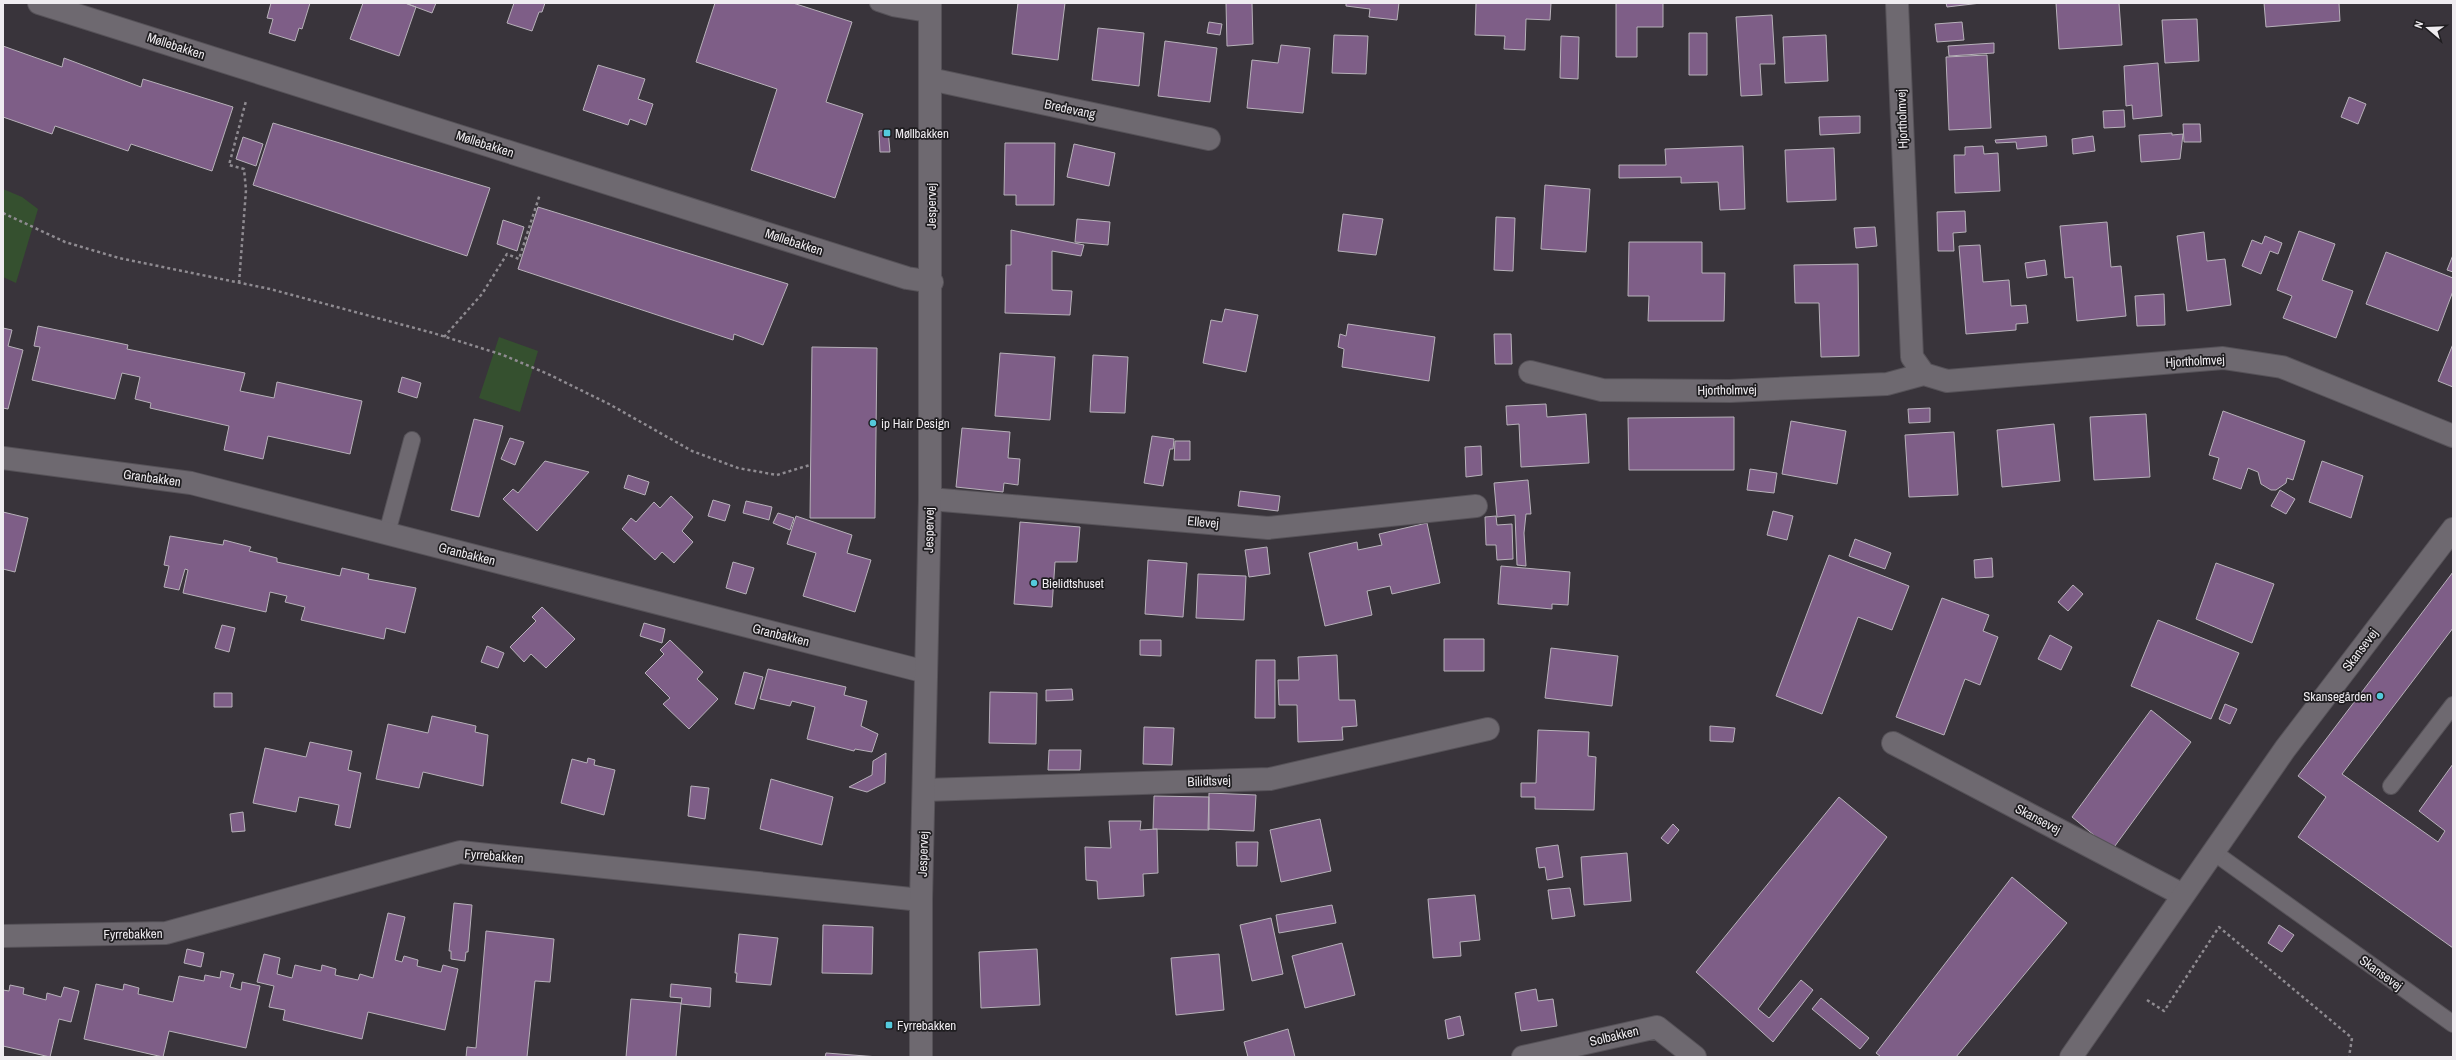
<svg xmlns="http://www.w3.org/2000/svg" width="2456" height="1060" viewBox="0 0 2456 1060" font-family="'Archivo Narrow',sans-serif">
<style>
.green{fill:#35502f}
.building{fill:#7e5e87;stroke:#b7b1b9}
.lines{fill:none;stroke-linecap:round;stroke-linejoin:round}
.lane-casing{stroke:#565258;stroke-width:18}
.street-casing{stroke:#565258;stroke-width:24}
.secondary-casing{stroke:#565258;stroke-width:24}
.path{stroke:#8f8b91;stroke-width:2.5;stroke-dasharray:3 3;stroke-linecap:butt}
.lane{stroke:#6e6970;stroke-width:16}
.street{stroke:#6e6970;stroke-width:22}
.secondary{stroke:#6e6970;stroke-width:22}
.poi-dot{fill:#54cadc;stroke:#1f1d20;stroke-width:1.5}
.labels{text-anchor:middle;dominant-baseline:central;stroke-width:3.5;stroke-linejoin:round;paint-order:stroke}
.street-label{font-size:13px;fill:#efecf0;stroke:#1f1d20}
.poi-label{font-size:13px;fill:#efecf0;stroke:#1f1d20;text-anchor:start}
</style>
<rect width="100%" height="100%" fill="#39343b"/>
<!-- green -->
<path class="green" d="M3,189L22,197L38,209L16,283L3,277Z
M499,337L538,351L520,412L479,398Z"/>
<!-- building -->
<path class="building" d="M271,3H310L302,29L299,28L295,41L269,33L273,19L267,18Z
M363,3H405L416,7L399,56L350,39Z
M405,3H436L432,13Z
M514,3H545L542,12H539L532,31L507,23Z
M715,3H793L852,22L826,102L863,114L835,198L751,170L777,89L696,62Z
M1018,3H1065L1058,60L1012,54Z
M1226,3H1252L1253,44L1227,46Z
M1346,3H1399L1397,20L1369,17L1370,9L1346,6Z
M1476,3H1551L1550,20L1526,19L1525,50L1504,49L1505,36L1475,35Z
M1616,3H1663V27H1637V57H1616Z
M1946,3H1981L1947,7Z
M2056,3H2119L2122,45L2059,49Z
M2264,3H2339L2340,21L2266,27Z
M1772,15L1775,64H1760L1762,95L1741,96L1736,17Z
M2197,19L2199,61L2165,63L2162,20Z
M1209,22L1222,24L1220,35L1207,33Z
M1962,22L1964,40L1937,42L1935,24Z
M1098,28L1144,33L1139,86L1092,80Z
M1689,33H1707V75H1689Z
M1334,35L1368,36L1366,74L1332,73Z
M1826,35L1828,81L1785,83L1783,37Z
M1561,36L1579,37L1578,79L1560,78Z
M1165,41L1217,48L1210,102L1158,96Z
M1994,43V53L1949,56L1948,46Z
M1281,45L1310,48L1303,113L1247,108L1252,60L1278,63Z
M3,46L62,67L64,58L141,87L143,79L233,107L212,171L131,144L128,151L55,126L52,134L3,117Z
M1987,55L1991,128L1949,130L1946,57Z
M2158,63L2162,116L2133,119L2132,105L2126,106L2124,66Z
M598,65L645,79L638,99L653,104L646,125L630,119L628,125L583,110Z
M2349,97L2366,104L2358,124L2341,117Z
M2124,110L2125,127L2104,128L2103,111Z
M1860,116V133L1820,135L1819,117Z
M273,123L490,188L467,256L253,185Z
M2183,124H2200L2201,142H2184Z
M888,130L890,152H880L879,131Z
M2172,133V135L2183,134L2180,159L2141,162L2139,135Z
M2046,136L2047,146L2017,149L2016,142L1996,143L1995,140Z
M2093,136L2095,151L2073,154L2072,139Z
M243,137L263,144L256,166L236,159Z
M1005,143H1055L1054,205H1016V195H1004Z
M1074,144L1115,153L1109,186L1067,177Z
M1743,146L1745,209L1720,210L1718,182L1681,183V177L1619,178V165H1666L1665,149Z
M1983,146L1984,154L1998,153L2000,191L1955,193L1954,155H1965V147Z
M1834,148L1836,200L1787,202L1785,150Z
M1545,185L1590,189L1586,252L1541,249Z
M538,207L788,284L763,345L734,334L733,340L518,269Z
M1965,211L1966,232L1953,233L1954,251H1938L1937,212Z
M1343,214L1383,219L1376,255L1338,251Z
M1496,217L1515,218L1513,271L1494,270Z
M1077,219L1110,222L1108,245L1075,242Z
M503,220L524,227L517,251L497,244Z
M2107,222L2111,267L2121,266L2126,316L2077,321L2073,277L2065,278L2060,226Z
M1875,227L1877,246L1856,248L1854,228Z
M1011,230L1084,245L1081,256L1052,251V290L1072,291L1070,315L1005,313L1006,265H1011Z
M2299,231L2335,244L2322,280L2353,291L2336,338L2283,318L2292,296L2277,290Z
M2204,232L2207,261L2225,259L2231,305L2187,311L2177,236Z
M2265,236L2282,243L2278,254L2270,251L2261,274L2242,266L2252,240L2262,244Z
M1629,242H1702V273H1725L1724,321H1648L1649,296H1628Z
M1980,245L1983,282L2009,280L2011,306L2026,305L2028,323L2016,324V330L1966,334L1959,246Z
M2386,252L2453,278V291L2438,331L2366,304Z
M2453,255V272L2447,270Z
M2045,260L2047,275L2027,278L2025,263Z
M1858,264L1859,356L1821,357L1819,303H1795L1794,265Z
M2164,294L2165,325L2137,326L2135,296Z
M1225,309L1258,315L1246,372L1203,363L1211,320L1222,322Z
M1348,324L1435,337L1429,381L1342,367L1344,349L1338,347L1340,334L1346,336Z
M38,326L128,345L127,349L245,373L240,391L274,398L277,382L362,401L350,454L268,436L263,459L224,450L229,426L150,408L151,403L135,399L140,377L122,373L115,399L32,380L40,347L34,346Z
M3,328L12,330L8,346L23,350L8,409L3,408Z
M1494,334H1511L1512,364H1495Z
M2453,344V387L2438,381Z
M812,347L877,348L875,518H810Z
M1000,353L1055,357L1050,420L995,416Z
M1093,355L1128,357L1125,413L1090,412Z
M402,377L421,383L417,398L398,392Z
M1546,404L1547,417L1586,414L1589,463L1521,467L1519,424L1507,425L1506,406Z
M1930,408V422L1909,423L1908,409Z
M2223,411L2305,441L2293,480L2287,478L2286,483L2276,490H2271L2261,484L2258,472L2248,468L2241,489L2213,479L2219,458L2209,455Z
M2146,414L2150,477L2094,480L2090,417Z
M1734,417V470H1629L1628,418Z
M474,419L503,426L479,517L451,510Z
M1791,421L1846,431L1837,484L1782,474Z
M2054,424L2060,481L2002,487L1997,430Z
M962,428L1010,432L1008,458L1020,459L1018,485L1004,483L1003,492L956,487Z
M1954,432L1958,495L1909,497L1905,435Z
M1152,436L1174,439L1173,449H1170L1163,486L1144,483Z
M510,438L524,442L515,465L501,459Z
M1175,441H1190V460H1174Z
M1481,446L1482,475L1466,477L1465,447Z
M545,461L589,472L537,531L503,499L513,489L518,493Z
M2322,461L2363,476L2351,518L2309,502Z
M1750,469L1777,473L1774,493L1747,490Z
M628,475L649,482L645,495L624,488Z
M1528,480L1531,514H1526L1524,533L1526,566L1517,565L1515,515L1497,517L1494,483Z
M2280,490L2295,499L2286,514L2271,506Z
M1240,491L1280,496L1278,511L1238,506Z
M671,496L693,517L682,531L693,542L674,563L662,552L655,560L622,529L631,518L636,522L654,502L660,508Z
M713,500L730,505L725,521L708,516Z
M746,501L772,507L769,520L743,513Z
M1773,511L1793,516L1787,540L1767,535Z
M3,512L28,518L15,572L3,569Z
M778,513L794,518L790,530L773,523Z
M796,516L852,535L847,553L871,560L855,612L803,596L816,553L787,544Z
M1496,516L1497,525L1512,524L1513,559L1497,560L1496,545H1486L1485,517Z
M1020,522L1080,527L1077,562H1055L1052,607L1014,604Z
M1427,523L1440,583L1392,594L1390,586L1367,591L1372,615L1325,626L1309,553L1357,542L1358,550L1382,545L1379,534Z
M170,536L223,545L224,540L251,547L249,551L277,558V562L340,576L342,568L369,574L368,579L416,588L405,633L386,628L384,639L301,620L305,607L285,602L287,596L270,592L266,612L183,593L188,570L185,569L179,590L164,587L169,566L164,565Z
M1855,539L1891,553L1885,569L1849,556Z
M1267,547L1270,574L1249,577L1245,550Z
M1829,555L1909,586L1892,630L1858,617L1822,714L1776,696Z
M1992,558L1993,577L1975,578L1974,560Z
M1148,560L1187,563L1183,617L1145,614Z
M733,562L754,568L746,594L726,588Z
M2216,563L2274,584L2252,643L2196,619Z
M1501,566L1570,572L1568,605L1552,604V609L1498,604Z
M2453,572V628L2342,774L2438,842L2445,831L2419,811L2453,764V948L2298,837L2326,797L2298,776Z
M1198,574L1246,576L1244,620L1196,618Z
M2073,585L2083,594L2068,611L2058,602Z
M1942,598L1989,615L1983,631L1998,637L1980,685L1965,679L1944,735L1896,717Z
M542,607L575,639L546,668L531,654L524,662L510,647L536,621L532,617Z
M2158,620L2239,653L2211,719L2131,686Z
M644,623L665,629L662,643L640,636Z
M222,625L235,628L229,652L215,648Z
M2050,635L2072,647L2061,670L2038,659Z
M1444,639H1484V671H1444Z
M670,640L703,672L697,679L718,699L689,729L663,704L670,698L645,673L664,654L660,650Z
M1140,640H1161V656L1140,655Z
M487,646L504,653L498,668L481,662Z
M1551,648L1618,656L1612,706L1545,698Z
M1337,655L1339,700H1355L1357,726L1342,727L1343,740L1298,742L1297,705H1279L1278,680H1299L1298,657Z
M1256,660H1275V718H1255Z
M768,669L846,687L844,695L867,701L861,726L878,734L872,752L855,749L854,751L807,739L815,707L792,701L790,706L760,699Z
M744,672L763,677L754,709L735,704Z
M1072,689L1073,700L1046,701V690Z
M990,692L1037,693L1036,744L989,743Z
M214,693H232V707H214Z
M2225,704L2237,709L2230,724L2219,719Z
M2151,710L2191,742L2112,850L2072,817Z
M432,716L476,726L475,732L488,735L483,786L423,772L419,788L376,779L388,724L428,733Z
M1710,726L1735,728L1733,742L1710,741Z
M1144,727L1174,728L1172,765L1143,764Z
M1538,730L1589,732L1588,756L1596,757L1594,810L1535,809V797H1521V783H1536Z
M310,742L352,751L348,770L361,773L350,828L335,825L339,805L299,797L296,812L253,803L265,748L306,757Z
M1049,750H1081L1080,770H1048Z
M886,753L885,783L867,792L849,787L872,775L873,761Z
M588,758L595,760L594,765L615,770L604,815L561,803L572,759L587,763Z
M771,779L833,797L822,845L760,829Z
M691,786L709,788L705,819L688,816Z
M1209,793L1256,795L1254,831L1208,829Z
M1154,796L1209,797V830L1153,829Z
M1839,797L1887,837L1758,1009L1769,1018L1801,980L1813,990L1773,1042L1696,972Z
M243,812L245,831L232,832L230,814Z
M1320,819L1331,871L1281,882L1270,830Z
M1109,821H1141L1140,830L1157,829L1158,873L1143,874L1144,896L1098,899L1097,881L1086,880L1085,847L1111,848Z
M1673,824L1679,830L1668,844L1661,838Z
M1236,842H1258L1257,866H1237Z
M1558,845L1563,877L1547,880L1545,867L1539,868L1536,848Z
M1627,853L1631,901L1584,905L1581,857Z
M2012,877L2067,923L1956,1057H1881L1876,1053Z
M1570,888L1575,916L1552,919L1548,890Z
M1475,895L1480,940L1460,942L1461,956L1433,958L1428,899Z
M454,903L472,905L468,952H466L465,961L451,959V951H449Z
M1332,905L1336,923L1279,933L1276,915Z
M388,913L405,917L395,960L402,962L404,956L418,960L417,966L441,972L443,965L458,969L445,1030L368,1012L362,1039L283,1020L285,1010L269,1007L274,986L257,982L264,954L280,958L277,974L292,978L295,965L321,971L322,965L336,969L335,975L358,980L360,974L373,978Z
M1271,918L1283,974L1252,981L1240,925Z
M823,925L873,927L872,974L822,973Z
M2279,925L2294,935L2282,952L2268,943Z
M486,931L554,939L550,982L535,981L527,1057H466L467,1047L476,1048Z
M739,934L778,938L771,985L736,982L737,973H735Z
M1342,943L1355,995L1305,1008L1292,956Z
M187,949L204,953L201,967L184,963Z
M1037,949L1040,1005L981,1008L979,952Z
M1219,954L1224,1010L1176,1015L1171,958Z
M221,971L234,974L230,987L241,990L242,982L260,986L246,1048L169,1031L163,1057L84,1039L96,984L123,990L124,984L139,988L138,994L173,1002L179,976L204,981L205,975L220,978Z
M671,984L711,988L710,1007L681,1004L682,998L670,997Z
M10,985L24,988L23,994L46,1000L47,993L61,997L64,987L79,991L71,1022L59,1019L50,1057L3,1046V990L9,991Z
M1536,989L1538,1001L1553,999L1557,1026L1521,1031L1515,993Z
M1821,998L1869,1038L1860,1049L1812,1009Z
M631,999L681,1003L676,1057H626Z
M1460,1016L1464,1035L1448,1039L1445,1020Z
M1288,1029L1295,1057H1248L1244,1042Z
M826,1053L879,1057H825Z"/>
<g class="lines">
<!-- lane casing -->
<g class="lane-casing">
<path id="lane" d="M878,3L893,8L929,14
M387,533L412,440
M2391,786L2453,705
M2212,851L2453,1024"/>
</g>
<!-- street casing -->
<g class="street-casing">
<path id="street" d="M39,3L907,278L932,282
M1897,3L1912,357L1924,374L1947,381L2223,358L2282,367L2453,436
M930,79L1209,139
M1530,372L1602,390L1730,391L1887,384L1924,374
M3,458L191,483L926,672
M930,499L1268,528L1476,506
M1893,743L2183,895
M925,790L1270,779L1488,729
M3,936L166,933L460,852L921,900
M1523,1057L1657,1027L1695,1057"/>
</g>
<!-- secondary casing -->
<g class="secondary-casing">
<path id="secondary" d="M921,1057V900L930,499V3
M2071,1057L2285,749L2453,529"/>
</g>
<!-- path -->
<path class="path" d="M3,213L65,242L119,258L270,289L433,333L503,355L548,374L609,404L692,451L738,468L777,475L810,465
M239,283L246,190L244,169L229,165L246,101
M444,337L482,294L507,254L519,259L540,194
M2147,1000L2164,1011L2219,927L2352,1038L2349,1057"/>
<!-- lane -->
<use href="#lane" class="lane"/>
<!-- street -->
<use href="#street" class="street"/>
<!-- secondary -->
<use href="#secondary" class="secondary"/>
</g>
<!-- markers -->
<g class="poi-dot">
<rect x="883" y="129" width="8" height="8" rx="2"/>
<circle cx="873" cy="423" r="4"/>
<circle cx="1034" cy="583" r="4"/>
<circle cx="2380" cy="696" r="4"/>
<rect x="885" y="1021" width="8" height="8" rx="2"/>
</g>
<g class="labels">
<!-- street labels -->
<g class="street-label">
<text transform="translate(176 46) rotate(18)">Møllebakken</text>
<text transform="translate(1070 109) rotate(12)">Bredevang</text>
<text transform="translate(1902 119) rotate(-92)">Hjortholmvej</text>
<text transform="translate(485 144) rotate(18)">Møllebakken</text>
<text transform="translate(931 206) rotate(-90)">Jespervej</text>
<text transform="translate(794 242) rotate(18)">Møllebakken</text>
<text transform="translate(2195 361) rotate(-3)">Hjortholmvej</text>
<text transform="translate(1727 390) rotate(-1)">Hjortholmvej</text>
<text transform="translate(152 478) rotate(8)">Granbakken</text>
<text transform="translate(1203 522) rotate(5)">Ellevej</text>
<text transform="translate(929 530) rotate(-89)">Jespervej</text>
<text transform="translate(467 554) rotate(14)">Granbakken</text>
<text transform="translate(781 635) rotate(14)">Granbakken</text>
<text transform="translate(2360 650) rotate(-53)">Skansevej</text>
<text transform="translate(1209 781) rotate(-2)">Bilidtsvej</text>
<text transform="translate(2038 819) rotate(28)">Skansevej</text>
<text transform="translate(923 854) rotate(-88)">Jespervej</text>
<text transform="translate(494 856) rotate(5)">Fyrrebakken</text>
<text transform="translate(133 934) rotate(-1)">Fyrrebakken</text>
<text transform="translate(2381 973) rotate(36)">Skansevej</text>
<text transform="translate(1614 1036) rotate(-13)">Solbakken</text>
</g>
<!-- poi labels -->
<g class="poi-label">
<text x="895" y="133">Møllbakken</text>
<text x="881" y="423">ip Hair Design</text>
<text x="1042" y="583">Bielidtshuset</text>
<text x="2372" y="696" text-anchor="end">Skansegården</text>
<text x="897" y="1025">Fyrrebakken</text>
</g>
</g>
<!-- border -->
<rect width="2456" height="1060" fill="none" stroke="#efecf0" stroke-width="8"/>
<!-- north arrow -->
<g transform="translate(2428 28) rotate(289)" stroke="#1f1d20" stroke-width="3" paint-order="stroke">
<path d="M0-3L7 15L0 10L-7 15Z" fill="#efecf0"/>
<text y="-6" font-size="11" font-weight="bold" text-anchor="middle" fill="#efecf0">N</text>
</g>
</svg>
